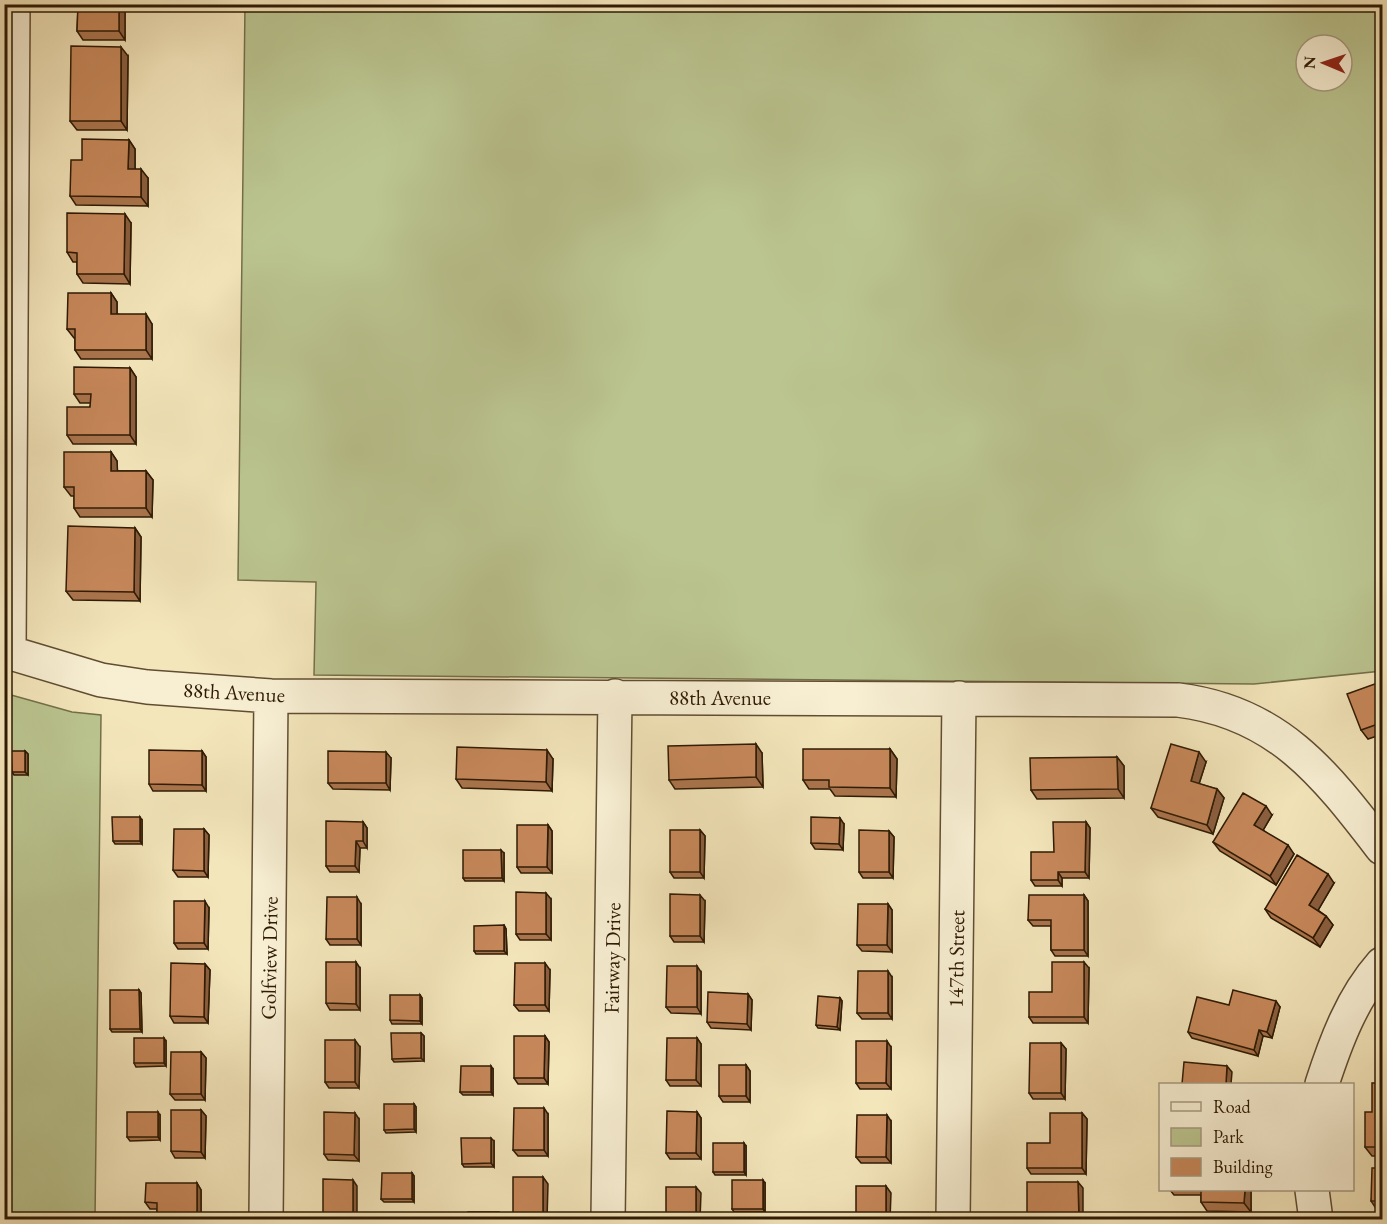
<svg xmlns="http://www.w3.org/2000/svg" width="1387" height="1224" viewBox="0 0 1387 1224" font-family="'EB Garamond',serif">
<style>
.green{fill:#bbc590;stroke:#74704a;stroke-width:1.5;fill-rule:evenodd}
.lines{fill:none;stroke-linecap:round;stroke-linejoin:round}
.minor-casing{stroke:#604d32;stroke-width:36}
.minor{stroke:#f8efd3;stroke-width:33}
.wall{fill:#ab754d;stroke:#2e1a04;stroke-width:1.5}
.shaded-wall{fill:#8b5f3f;stroke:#2e1a04;stroke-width:1.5}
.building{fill:#c7885a;stroke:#2e1a04;stroke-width:1.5}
.labels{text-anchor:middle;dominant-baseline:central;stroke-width:4.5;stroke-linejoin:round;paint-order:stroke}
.street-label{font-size:21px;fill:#2e1a04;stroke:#f8efd3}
</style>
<rect width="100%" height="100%" fill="#f4e6bb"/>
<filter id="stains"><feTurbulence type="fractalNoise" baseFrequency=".00333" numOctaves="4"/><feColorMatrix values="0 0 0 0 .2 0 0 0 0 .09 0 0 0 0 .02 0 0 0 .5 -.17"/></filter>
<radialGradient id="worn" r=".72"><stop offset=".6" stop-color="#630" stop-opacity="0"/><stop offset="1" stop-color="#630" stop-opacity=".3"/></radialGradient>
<!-- green -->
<path class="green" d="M245,5H1382V671L1254,684L314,675L316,582L238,580ZM1306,45H1342V81H1306Z
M4,693L72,712L101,715L95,1219H5Z"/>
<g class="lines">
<!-- minor casing -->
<g class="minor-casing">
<path id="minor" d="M4,651L101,680L147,687L271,696L1178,700C1278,712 1325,774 1382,848
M9,651L13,4
M1322,1084C1336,1041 1352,998 1382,964
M1312,1190L1316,1220
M266,1220L271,696
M608,1220L615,696
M953,1220L959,698"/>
</g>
<!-- minor -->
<use href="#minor" class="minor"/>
</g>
<!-- wall -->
<path class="wall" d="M75,4H125V40H83L77,31L78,8Z
M128,56L127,130H77L70,121Z
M129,140L135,149V169L148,178V206L76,205L70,196L82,160Z
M131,223L130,284L83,283L77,274V262H73L67,252Z
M111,293L117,302V314L152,324V359H81L75,350V338H74L67,329Z
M130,368L136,377V444H73L67,435L90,407L91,403H80L74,394Z
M111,452L117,461V471H146L153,480L152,517H80L74,508V496H71L64,487Z
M135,528L141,537L140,601L73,600L66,591Z
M1383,681V734L1368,739L1361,730Z
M890,749L897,759L896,797L835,796L830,789H809L803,780Z
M25,751L28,754V775H14L12,772Z
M202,751L206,757V791H153L149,784Z
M762,753L763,787L675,789L669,780Z
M1117,757L1124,766V798L1037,799L1031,790Z
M391,758L390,790L333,789L328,783Z
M553,759L552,791L462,788L456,779Z
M1206,762L1199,784L1217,789L1224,798L1213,834L1158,817L1151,808Z
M1272,815L1263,830L1294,854L1276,885L1220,851L1213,842Z
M142,820V844H115L113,841Z
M363,822L367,828V848H360L359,872H330L326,866Z
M1086,822L1090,828L1089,878H1062V886H1035L1031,880Z
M844,824L843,850L815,849L811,843Z
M548,825L552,831V873H521L517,867Z
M204,829L209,835L208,877H178L173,870Z
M700,830L705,836L704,878H674L670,872Z
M889,831L894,837L893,878H863L859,872Z
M504,853V881H465L463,878Z
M1334,883L1318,910L1326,916L1333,925L1320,947L1271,918L1265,909Z
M1084,895L1088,901V956H1055L1051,950V926H1033L1028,920Z
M551,899V940H520L516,934Z
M705,901L704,942H674L670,936Z
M361,904V945H330L326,939Z
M888,904L892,910V952L862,951L857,945Z
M209,908L208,949H178L174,943Z
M504,925L506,929L507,954H476L474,951Z
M205,964L210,970L208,1023H174L170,1016Z
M360,968V1010H330L326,1003Z
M1089,968L1088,1023H1033L1029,1017L1052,992Z
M550,970L549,1011H519L514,1005Z
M701,972V1014L671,1013L666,1007Z
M892,977V1019H862L857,1013Z
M139,990L141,993L142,1032H112L110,1029Z
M748,994L752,1000L751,1030L711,1028L707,1022Z
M420,995L422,998V1024H392L390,1020Z
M840,998L842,1001L840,1030L818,1028L816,1025Z
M1229,1005L1280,1007L1272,1038L1263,1036L1258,1056L1192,1038L1188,1032Z
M421,1033L424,1036V1061L394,1062L392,1059Z
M545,1036L549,1042L548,1084H518L514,1078Z
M697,1038L701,1044V1086H670L666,1080Z
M166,1041V1066L136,1067L134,1063Z
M1061,1043L1066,1049L1065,1099H1033L1029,1093Z
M360,1047L359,1088H329L325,1082Z
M891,1047V1089H860L856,1083Z
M201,1052L206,1058L205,1100H175L170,1094Z
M746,1065L750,1071V1102H723L719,1096Z
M493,1069V1095H463L460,1092Z
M1383,1083V1156H1372L1365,1147Z
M414,1104L416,1107V1132L386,1133L384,1130Z
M201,1110L206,1116L205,1158H175L171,1151Z
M697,1112L701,1118V1159H670L666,1153Z
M1082,1113L1087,1119L1086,1174H1031L1027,1168L1050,1143Z
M548,1114V1156H518L513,1150Z
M160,1115V1140L130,1141L127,1137Z
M359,1119V1161L328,1160L324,1154Z
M891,1121V1163H861L856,1157Z
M494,1141V1167H464L462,1164Z
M746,1146V1175H715L713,1172Z
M1383,1168L1379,1207H1375L1371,1201Z
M412,1173L414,1176V1202H384L381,1199Z
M197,1183L201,1190V1220H157V1209H150L145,1202Z
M765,1183V1212H734L732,1209Z
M1170,1190H1251V1212L1207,1211L1201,1202V1195H1174Z"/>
<!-- shaded-wall -->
<path class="shaded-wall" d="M119,4H125V40L119,31Z
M121,47L128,56L127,130L121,121Z
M129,140L135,149V178L128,169Z
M141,169L148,178V206L141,197Z
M125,214L131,223L130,284L124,274Z
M111,293L117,302V323L111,314Z
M146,314L152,324V359L146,350Z
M130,368L136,377V444L130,435Z
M111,452L117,461L118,480L111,471Z
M146,471L153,480L152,517L146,508Z
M135,528L141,537L140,601L134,592Z
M756,744L762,753L763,787L756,777Z
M890,749L897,759L896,797L890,788Z
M547,750L553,759L552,791L546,782Z
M25,751L28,754V775L25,772Z
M202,751L206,757V791L202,785Z
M386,752L391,758L390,790L386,783Z
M1199,752L1206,762L1197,790L1191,781Z
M1117,757L1124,766V798L1118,789Z
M1217,789L1224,798L1213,834L1207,825Z
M1266,806L1272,815L1261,834L1254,825Z
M140,817L142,820V844L140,841Z
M840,818L844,824L843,850L839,844Z
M363,822L367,828V848L363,841Z
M1086,822L1090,828L1089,878L1085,872Z
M548,825L552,831V873L547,867Z
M204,829L209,835L208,877L204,871Z
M700,830L705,836L704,878L700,872Z
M889,831L894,837L893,878L889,872Z
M356,841L360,848L359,872L355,866Z
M1288,845L1294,854L1276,885L1270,876Z
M501,850L504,853V881L502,878Z
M1058,872L1062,878V886L1058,880Z
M1328,874L1334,883L1316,914L1309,905Z
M546,893L551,899V940L546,934Z
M700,895L705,901L704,942L700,936Z
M1084,895L1088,901V956L1084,950Z
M357,897L361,904V945L357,939Z
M205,901L209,908L208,949L204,943Z
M888,904L892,910V952L887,945Z
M1326,916L1333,925L1320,947L1313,938Z
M504,925L506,929L507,954L504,951Z
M356,962L360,968V1010L356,1004Z
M1084,962L1089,968L1088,1023L1084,1017Z
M545,963L550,970L549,1011L545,1005Z
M205,964L210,970L208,1023L204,1017Z
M697,966L701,972V1014L697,1007Z
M888,971L892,977V1019L888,1013Z
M139,990L141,993L142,1032L140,1029Z
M748,994L752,1000L751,1030L747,1024Z
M420,995L422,998V1024L420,1021Z
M840,998L842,1001L840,1030L837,1027Z
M1276,1001L1280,1007L1272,1038L1267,1032Z
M1259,1030L1263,1036L1258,1056L1254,1050Z
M421,1033L424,1036V1061L421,1058Z
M545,1036L549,1042L548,1084L544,1078Z
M164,1038L166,1041V1066L164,1063Z
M697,1038L701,1044V1086L696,1080Z
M355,1040L360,1047L359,1088L355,1082Z
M887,1041L891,1047V1089L886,1083Z
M1061,1043L1066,1049L1065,1099L1061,1093Z
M201,1052L206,1058L205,1100L201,1094Z
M746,1065L750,1071V1102L746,1096Z
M491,1066L493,1069V1095L491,1092Z
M1227,1066L1232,1072L1231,1084H1226Z
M414,1104L416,1107V1132L414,1129Z
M544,1108L548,1114V1156L544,1150Z
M201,1110L206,1116L205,1158L201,1152Z
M158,1112L160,1115V1140L158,1137Z
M697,1112L701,1118V1159L696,1153Z
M355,1113L359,1119V1161L354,1155Z
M1082,1113L1087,1119L1086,1174L1082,1168Z
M887,1115L891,1121V1163L886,1157Z
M491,1138L494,1141V1167L491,1163Z
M744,1143L746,1146V1175L744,1172Z
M412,1173L414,1176V1202L412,1199Z
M543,1177L548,1184L547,1220L543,1219Z
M353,1180L357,1186V1220H353Z
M763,1180L765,1183V1212L763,1209Z
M1078,1182L1083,1188V1220H1079Z
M197,1183L201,1190V1220H197Z
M886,1186L891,1193L890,1220H886Z
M696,1187L701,1193L700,1220H696Z
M1245,1190H1251V1212L1244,1203Z"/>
<!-- building -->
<path class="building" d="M78,4H119V31H77Z
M71,46L121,47V121H70Z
M82,139L129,140L128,169H141V197L70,196L71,160H82Z
M67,213L125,214L124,274H77V253L67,252Z
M68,293H111V314H146V350H75V329H67Z
M74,367L130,368V435H67V407H90L91,394H74Z
M64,452H111V471H146V508H74V487H64Z
M68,526L135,528L134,592L66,591Z
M1383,681V729L1381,723L1361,730L1347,694Z
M756,744V777L669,780L668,746Z
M1171,744L1199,752L1191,781L1217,789L1207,825L1151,808Z
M457,747L547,750L546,782L456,779Z
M803,749H890V788L829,787V780H803Z
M149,750L202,751V785L149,784Z
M11,751H25V772H12Z
M328,751L386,752V783H328Z
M1117,757L1118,789L1031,790L1030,758Z
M1243,793L1266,806L1254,825L1288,845L1270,876L1213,842Z
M112,817H140V841H113Z
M811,817L840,818L839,844L811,843Z
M326,821L363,822V841H356L355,866H326Z
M1053,822H1086L1085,872H1058V880H1031V852H1054Z
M517,825H548L547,867H517Z
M174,829H204V871L173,870Z
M670,830H700V872H670Z
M859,830L889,831V872H859Z
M463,850H501L502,878H463Z
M1297,855L1328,874L1309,905L1326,916L1313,938L1265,909Z
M516,892L546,893V934H516Z
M670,894L700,895V936H670Z
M1029,895H1084V950H1051V920H1028Z
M327,897H357V939H326Z
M174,901H205L204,943H174Z
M858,904H888L887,945H857Z
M504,925V951H474V926Z
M326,962H356V1004L326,1003Z
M1052,962H1084V1017H1029V992H1052Z
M171,963L205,964L204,1017L170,1016Z
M515,963H545V1005H514Z
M667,966H697V1007H666Z
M858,971H888V1013H857Z
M110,990H139L140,1029H110Z
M1233,990L1276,1001L1267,1032L1259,1030L1254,1050L1188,1032L1197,997L1229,1005Z
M708,992L748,994L747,1024L707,1022Z
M390,995H420V1021L390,1020Z
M818,996L840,998L837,1027L816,1025Z
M391,1033H421V1058L392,1059Z
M514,1036H545L544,1078H514Z
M134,1038H164V1063H134Z
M667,1038H697L696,1080H666Z
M325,1040H355V1082H325Z
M856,1041H887L886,1083H856Z
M1030,1043H1061V1093H1029Z
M171,1052H201V1094H170Z
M1184,1062L1227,1066L1226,1084H1182Z
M719,1065H746V1096H719Z
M461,1066H491V1092H460Z
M1372,1083H1383V1147H1365V1112H1372Z
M384,1104H414V1129L384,1130Z
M514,1108H544V1150H513Z
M171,1110H201V1152L171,1151Z
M667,1111L697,1112L696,1153H666Z
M127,1112H158V1137H127Z
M324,1112L355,1113L354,1155L324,1154Z
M1050,1113H1082V1168H1027V1143H1050Z
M857,1115H887L886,1157H856Z
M461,1138H491V1163L462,1164Z
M713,1143H744V1172H713Z
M1372,1168H1383V1220H1379V1201H1371Z
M382,1173H412V1199H381Z
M513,1177H543V1219H513Z
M323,1179L353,1180V1220H323Z
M732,1180H763V1209H732Z
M1027,1182H1078L1079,1220H1027Z
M146,1183H197V1220H157V1203L145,1202Z
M856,1186H886V1220H856Z
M666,1187H696V1220H666Z
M1201,1190H1245L1244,1203L1201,1202Z
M468,1212H499L498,1220H468Z
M99,1215L130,1216V1220H99Z
M813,1215H844V1220H813Z"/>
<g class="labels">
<!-- street labels -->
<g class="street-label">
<text transform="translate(234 692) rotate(3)">88th Avenue</text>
<text x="720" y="697">88th Avenue</text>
<text transform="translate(269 958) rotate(-89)">Golfview Drive</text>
<text transform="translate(612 958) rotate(-89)">Fairway Drive</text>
<text transform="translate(956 959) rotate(-89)">147th Street</text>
</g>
</g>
<!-- margin -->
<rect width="1387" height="1224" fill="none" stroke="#f4e6bb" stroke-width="24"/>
<rect x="6" y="6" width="1375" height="1212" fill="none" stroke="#2e1a04" stroke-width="3"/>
<rect x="12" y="12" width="1363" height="1200" fill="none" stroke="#2e1a04" stroke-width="1.5"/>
<!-- legend -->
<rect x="1159" y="1083" width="195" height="108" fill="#f8efd3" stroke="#a79a80" stroke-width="1.5"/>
<rect x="1171" y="1102" width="30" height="9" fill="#f8efd3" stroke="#a79a80" stroke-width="1.5"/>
<text x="1213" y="1113" font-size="18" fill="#2e1a04">Road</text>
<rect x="1171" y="1128" width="30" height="18" fill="#bbc590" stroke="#a79a80" stroke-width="1.5"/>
<text x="1213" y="1143" font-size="18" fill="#2e1a04">Park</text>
<rect x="1171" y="1158" width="30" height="18" fill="#c7885a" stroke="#a79a80" stroke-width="1.5"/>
<text x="1213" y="1173" font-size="18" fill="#2e1a04">Building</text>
<!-- north arrow -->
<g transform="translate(1324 63) rotate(272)"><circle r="28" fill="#f8efd3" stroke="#a79a80" stroke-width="1.5"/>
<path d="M0-4.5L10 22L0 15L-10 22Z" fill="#8f2418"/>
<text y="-9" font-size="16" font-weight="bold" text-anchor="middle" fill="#2e1a04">N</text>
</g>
<rect width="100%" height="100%" filter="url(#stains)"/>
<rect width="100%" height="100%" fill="url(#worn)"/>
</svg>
